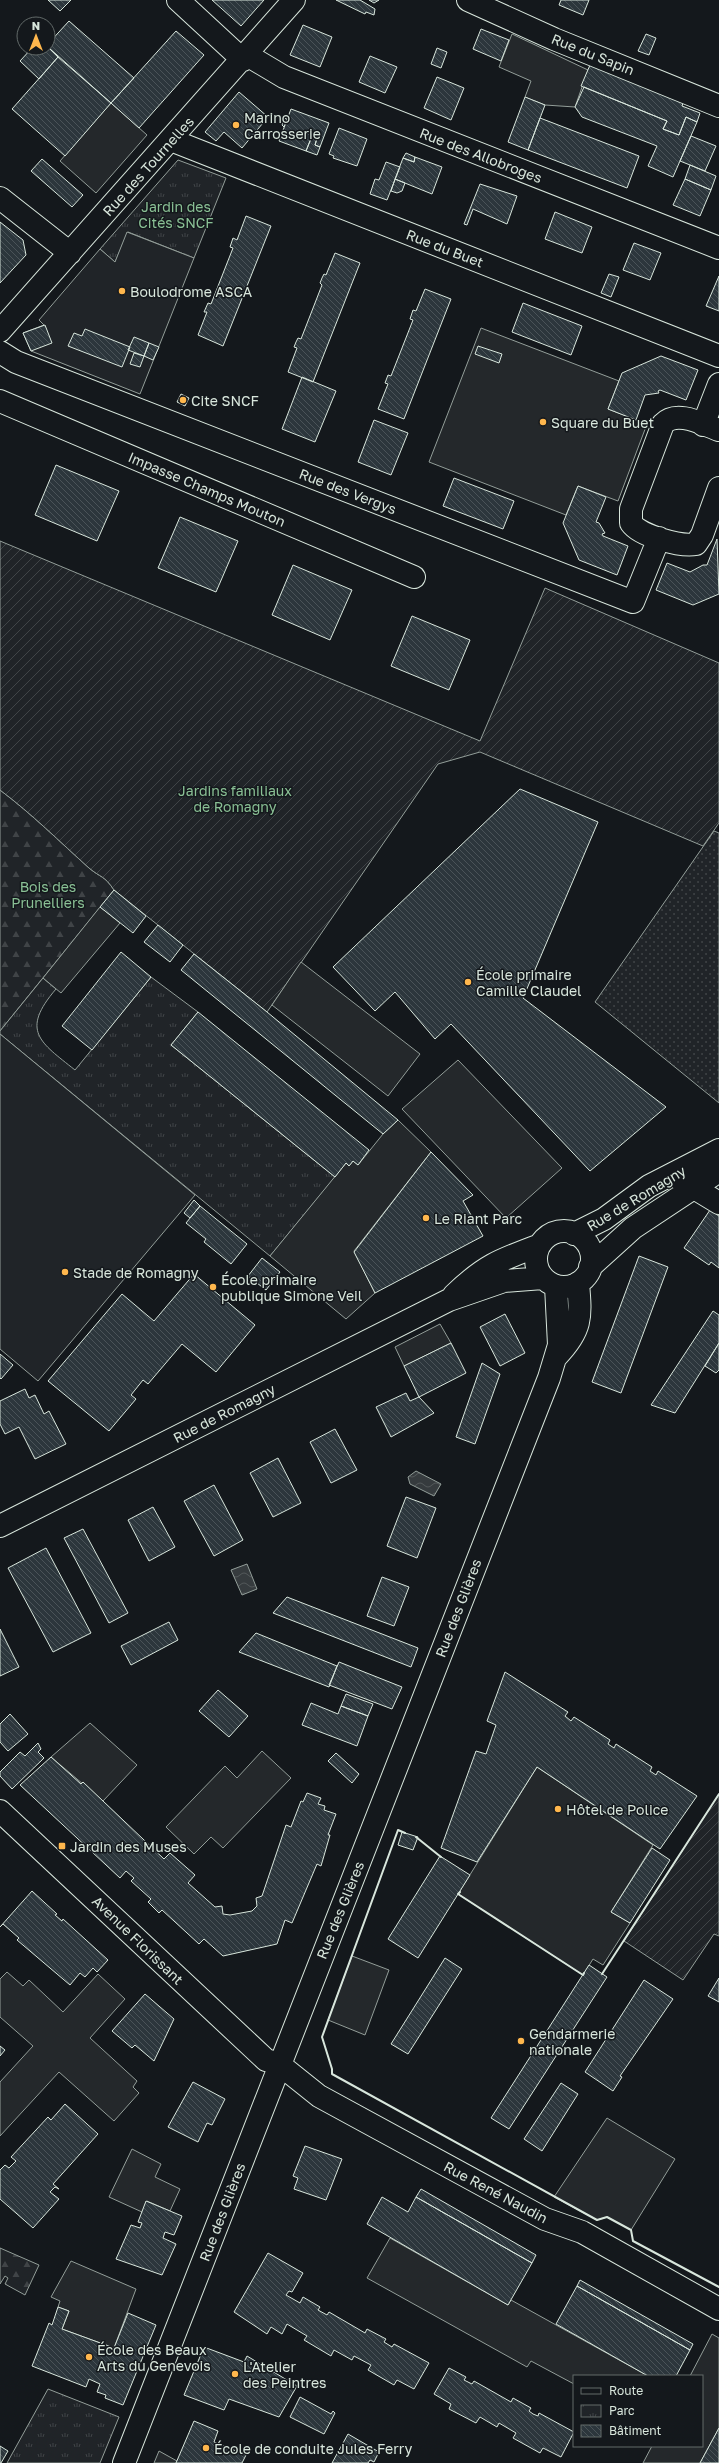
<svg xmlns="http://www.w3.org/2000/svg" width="719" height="2463" viewBox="0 0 719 2463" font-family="'Golos Text',sans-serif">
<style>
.grass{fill:url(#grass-dots);stroke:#939e99}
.forest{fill:url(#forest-firs);stroke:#939e99}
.park{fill:url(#park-tufts);stroke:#939e99}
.garden{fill:url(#garden-furrows);stroke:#939e99}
.pitch{fill:#202428;stroke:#939e99}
.parking{fill:#24282b;stroke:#939e99}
.water{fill:url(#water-waves);stroke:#939e99}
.building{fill:url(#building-back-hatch);stroke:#d8e6dc}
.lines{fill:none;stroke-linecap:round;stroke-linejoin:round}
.minor-casing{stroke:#d8e6dc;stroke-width:24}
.minor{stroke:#14181c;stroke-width:22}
.wall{stroke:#d8e6dc;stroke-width:2}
.poi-dot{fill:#ffb74d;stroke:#14181c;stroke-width:1.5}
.labels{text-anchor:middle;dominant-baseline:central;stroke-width:3;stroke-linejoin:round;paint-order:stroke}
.street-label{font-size:14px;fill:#d8e6dc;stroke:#14181c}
.poi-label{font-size:14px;fill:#d8e6dc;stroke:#14181c;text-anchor:start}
.park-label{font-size:14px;fill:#8ac095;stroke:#14181c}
</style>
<defs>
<pattern id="grass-dots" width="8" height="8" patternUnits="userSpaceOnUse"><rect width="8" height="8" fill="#202428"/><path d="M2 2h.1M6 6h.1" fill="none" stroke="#404447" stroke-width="1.8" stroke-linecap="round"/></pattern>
<pattern id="forest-firs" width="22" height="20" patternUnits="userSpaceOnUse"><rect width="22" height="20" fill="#202428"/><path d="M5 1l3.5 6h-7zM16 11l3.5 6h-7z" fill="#404447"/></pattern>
<pattern id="park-tufts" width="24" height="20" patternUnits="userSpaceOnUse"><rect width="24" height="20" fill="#202428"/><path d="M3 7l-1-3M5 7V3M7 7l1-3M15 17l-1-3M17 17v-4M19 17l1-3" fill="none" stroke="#404447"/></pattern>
<pattern id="garden-furrows" width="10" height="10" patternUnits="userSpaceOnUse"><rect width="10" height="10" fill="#202428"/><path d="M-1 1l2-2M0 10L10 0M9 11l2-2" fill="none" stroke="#404447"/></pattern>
<pattern id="water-waves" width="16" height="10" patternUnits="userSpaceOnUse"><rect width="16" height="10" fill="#363b3e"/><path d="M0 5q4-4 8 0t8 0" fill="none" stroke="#525759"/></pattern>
<pattern id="building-back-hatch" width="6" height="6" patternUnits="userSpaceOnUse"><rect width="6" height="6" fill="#2c363c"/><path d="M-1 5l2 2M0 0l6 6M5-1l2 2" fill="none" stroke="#4a5358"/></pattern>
</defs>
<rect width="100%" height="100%" fill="#14181c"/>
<!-- grass -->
<path class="grass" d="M714,831L719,833V1103L595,1002Z"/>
<!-- forest -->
<path class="forest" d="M0,790C32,814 60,842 89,868C101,878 104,875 114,890L0,1031Z
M0,2248L39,2265L25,2295L5,2284L8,2278L5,2276L0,2284Z"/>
<!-- park -->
<path class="park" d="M178,160L226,178L194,258L128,232L115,262L100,249Z
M151,977L198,1012L171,1045L335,1177L270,1256L0,1034V1031L43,978L56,989C20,1031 40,1042 75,1070Z
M48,2389L119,2417L100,2463H7Z"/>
<!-- garden -->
<path class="garden" d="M0,541L480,741L545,588L719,663V823L703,846L480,752L438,764L267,1012L114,890C104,875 101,878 89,868C60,842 32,814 0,790Z
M719,1794V1936L714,1934L683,1980L624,1941Z"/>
<!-- pitch -->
<path class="pitch" d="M127,232L194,258L140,394L31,351L23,333L44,325L39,320L100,249L115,262Z
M0,1034L195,1195L38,1381L0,1349Z"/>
<!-- parking -->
<path class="parking" d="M512,34L588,70L575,107L545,105L525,97L531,81L499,67Z
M111,103L147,135L96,193L60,161Z
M481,328L619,381L608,409L647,424L618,501L578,486L566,515L429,462Z
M100,907L120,923L61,993L43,978Z
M301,962L420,1054L388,1096L272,1005Z
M458,1060L562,1168L506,1218L402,1109Z
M398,1120L431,1152L354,1251L375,1293L346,1319L270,1256L346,1163L349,1166L353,1161L358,1165L383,1134Z
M440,1324L451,1343L404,1366L395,1347Z
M90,1723L137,1765L103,1801L51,1757Z
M262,1751L291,1778L223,1848L211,1837L194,1854L166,1827L225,1766L237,1778Z
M537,1767L653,1845L611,1912L630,1923L603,1965L593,1959L583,1975L458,1894Z
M352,1956L389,1970L365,2035L328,2020Z
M7,1972L23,1986L29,1980L63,2012L98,1974L125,1999L90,2038L137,2081L133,2087L139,2093L114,2121L59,2072L0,2136V2082L33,2046L0,2017V1979Z
M607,2118L675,2159L631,2230L607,2217L597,2220L554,2197Z
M132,2149L161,2164L155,2177L180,2189L170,2211L147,2201L142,2212L109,2197Z
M390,2238L508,2305L511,2300L648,2376H574V2384L531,2361L527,2367L367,2278Z
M71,2261L136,2289L114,2348L62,2329L69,2311L58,2307L60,2301L51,2297Z
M712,2334L719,2338V2428L700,2463H643L652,2446H702V2376H690Z
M159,2451L177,2461L176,2463H154Z"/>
<!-- water -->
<path class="water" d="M416,1471L441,1484L434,1496L410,1484L408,1477Z
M247,1564L257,1589L242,1595L231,1570Z"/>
<!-- building -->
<path class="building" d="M48,0H71L60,11Z
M212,0H264L241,26Z
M336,0H360L375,9L374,15L366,12L365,14Z
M369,0H379L374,3Z
M561,0H589L583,15L559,5Z
M69,21L134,78L111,103L48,47V44Z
M303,25L332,37L320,67L290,55Z
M481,29L509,40L501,61L473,49Z
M176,31L204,55L139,128L111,103Z
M646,34L656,38L649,55L638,51Z
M48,47L58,57L39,79L20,61L32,48Z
M437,48L447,52L441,68L431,64Z
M370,56L397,67L385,93L359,82Z
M58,57L111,103L65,156L12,109Z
M590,65L683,103L682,106L700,113L697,122L686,117L679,135L663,129L667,121L581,86Z
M437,77L464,88L451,120L424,108Z
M584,87L667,121L663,129L679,135L686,117L697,122L673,177L648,166L657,146L582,117L575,107Z
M239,92L268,117L242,148L224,132L216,141L205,132Z
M525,97L545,105L528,150L508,142Z
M291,109L329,123L320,147L315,145L317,138L312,136L306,151L279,141Z
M284,118L287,119L284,127L282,125Z
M540,118L639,156L627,188L528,150Z
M339,128L367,139L357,166L333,158L334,156L329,154Z
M312,136L317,138L315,145L320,147L317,155L306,151Z
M691,136L716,146L705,171L680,161Z
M406,153L415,157L414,162L403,158Z
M415,157L442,167L432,194L395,179L403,158L414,162Z
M42,159L83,195L72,207L31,171Z
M386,162L400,167L387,200L370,194L375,179L379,180Z
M690,165L716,176L711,190L685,179Z
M395,179L405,183L402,191L397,193L391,191Z
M685,179L711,190L700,216L673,205Z
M480,184L517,196L507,224L473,209L467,225L464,224Z
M555,212L592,227L582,253L545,239Z
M246,216L271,226L223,346L198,335L207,312H204L208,303L211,304L233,248L230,247L233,238L237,240Z
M0,222L23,240L26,255L0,283Z
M634,243L661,253L650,280L623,270Z
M335,253L360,263L313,382L288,372L297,348L294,347L296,342L298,338L301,339L322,285L320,283L322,278L324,274L326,275Z
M609,274L619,277L611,297L601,293Z
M719,276V311L706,306Z
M425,289L451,299L404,419L378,409L388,384L385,383L388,375L391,376L413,320L410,319L413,310L416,311Z
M523,303L582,326L571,355L512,332Z
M45,325L52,343L31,351L23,333Z
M85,329L130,347L122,367L68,346L74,333L82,336Z
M134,337L149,343L144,356L128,350Z
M149,343L159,347L153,360L144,356Z
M478,346L502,354L499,363L475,354Z
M134,353L144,356L140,367L130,364Z
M661,356L698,370L686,400L660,390L658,391L659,393L645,395L636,420L608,409L622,373Z
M302,377L336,391L315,442L282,429Z
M181,394L189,398L185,406L177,402Z
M374,420L408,433L391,475L358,462Z
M56,465L119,491L97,541L35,515Z
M454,478L514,501L503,529L443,506Z
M578,486L606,497L596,522L599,523L605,533L602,534L603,536L628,546L617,575L579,560L563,523Z
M180,517L238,541L216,592L158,568Z
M717,539L719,594L693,605L656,590L667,563L690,572L703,565H707Z
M293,565L352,590L330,640L272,615Z
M412,616L470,640L449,690L391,666Z
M520,789L598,822L523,998L666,1107L590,1171L451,1024L435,1039L395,992L375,1011L333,967Z
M114,890L146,916L133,933L100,907Z
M158,925L183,945L170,962L144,942Z
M121,952L151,977L92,1050L62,1026Z
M194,954L267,1012L398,1120L383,1134L181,970Z
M198,1012L369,1150L358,1165L353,1161L349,1166L346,1163L335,1177L171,1045Z
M431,1152L473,1195L463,1201L483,1236L375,1293L354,1252Z
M194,1200L200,1206L190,1218L184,1213Z
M200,1206L247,1244L231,1264L204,1242L206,1239L186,1223Z
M710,1210L719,1216V1268L711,1262L709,1265L684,1248Z
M639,1256L668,1267L621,1393L592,1382Z
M262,1258L280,1272L266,1290L248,1276Z
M194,1274L255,1325L216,1372L182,1344L148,1384L143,1380L131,1395L136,1399L109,1431L48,1381L122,1294L154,1321Z
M713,1311L719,1315V1343L675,1413L651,1405Z
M505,1314L525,1353L500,1366L480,1327Z
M451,1343L466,1373L419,1397L404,1366Z
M719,1343V1370L716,1373L705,1366Z
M0,1354L13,1365L1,1379L0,1378Z
M482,1363L500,1374L475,1444L456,1437Z
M25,1389L29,1398L35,1395L44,1414L49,1411L66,1444L35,1459L19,1427L5,1434L0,1424V1401Z
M406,1393L410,1401L419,1397L434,1413L391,1437L376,1407Z
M335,1429L357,1470L331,1483L310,1442Z
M278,1458L301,1503L273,1517L250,1473Z
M214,1485L243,1540L214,1556L184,1501Z
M406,1497L436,1508L417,1558L387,1546Z
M153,1507L175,1547L149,1561L128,1520Z
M83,1529L128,1613L109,1623L64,1538Z
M46,1548L91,1633L53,1652L8,1568Z
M382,1577L409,1587L394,1626L367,1616Z
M287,1597L418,1648L411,1667L273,1613Z
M169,1622L178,1640L131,1665L121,1646Z
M0,1629L19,1667L0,1676Z
M256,1633L337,1666L329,1687L239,1652Z
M339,1662L402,1687L392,1709L329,1685Z
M505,1672L568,1712L565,1716L571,1721L574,1717L610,1740L608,1744L614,1748L616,1744L652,1767L650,1771L656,1775L658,1771L697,1796L660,1849L537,1767L477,1862L441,1848L476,1751L486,1754L496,1725L487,1721Z
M218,1690L248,1716L229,1737L199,1711Z
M346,1694L373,1704L368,1716L341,1706Z
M311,1703L338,1714L341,1706L368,1716L357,1746L302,1725Z
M10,1714L28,1734L8,1751L0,1742V1724Z
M38,1743L41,1749L38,1752L44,1758L12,1789L0,1776V1772L20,1752L25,1756Z
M336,1753L359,1774L352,1783L328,1761Z
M51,1757L81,1784L83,1782L164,1859L170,1853L195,1875L188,1883L215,1907L222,1906L223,1914L230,1915L252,1911L257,1906L256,1898L262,1896L286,1825L291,1827L301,1801L303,1802L307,1793L321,1798L318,1804L325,1806L324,1810L336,1814L328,1835H330L321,1866L317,1864L292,1923L285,1920L277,1944L223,1956L204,1939L199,1944L162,1910L159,1913L148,1902L151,1899L131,1881L134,1878L126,1871L120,1878L20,1785Z
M402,1832L418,1837L413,1850L398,1845Z
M652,1848L670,1860L630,1923L611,1912Z
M440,1856L470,1875L418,1958L388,1939Z
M32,1891L57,1914L55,1915L62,1921L63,1919L108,1960L97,1972L93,1968L85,1977L80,1973L70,1985L17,1940L19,1938L3,1924L0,1927Z
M445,1958L462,1969L408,2054L391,2044Z
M589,1965L607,1977L509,2129L491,2118Z
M719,1978V2002L708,1996Z
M644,1980L673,1999L620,2076L622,2077L613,2091L585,2072Z
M145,1994L174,2019L154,2061L135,2045L132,2048L112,2031Z
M0,2046L5,2050L0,2056Z
M193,2082L225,2099L212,2125L207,2123L198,2142L168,2127Z
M561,2083L578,2094L542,2151L524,2139Z
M65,2104L98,2134L53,2184L59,2189L55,2187L50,2192L59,2199L33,2228L0,2199V2170L5,2165L9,2168L16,2161L11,2157L48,2117L51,2120Z
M305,2146L342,2159L326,2200L294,2189L298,2178L293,2176Z
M421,2189L536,2255L532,2263L416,2197Z
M382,2197L408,2212L416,2197L532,2263L508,2305L367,2224Z
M146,2201L182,2216L174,2235L165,2232L163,2238L176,2244L162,2275L116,2259L131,2225L140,2228L142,2223L138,2222Z
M268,2253L303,2273L292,2292L289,2291L286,2295L300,2303L303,2297L320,2307L318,2310L327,2315L329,2312L365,2333L367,2329L386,2339L384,2342L392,2347L394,2344L429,2363L414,2389L397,2380L394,2385L368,2370L371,2365L354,2356L352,2360L334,2350L331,2356L304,2340L307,2336L287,2324L282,2334L271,2327L267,2334L234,2312Z
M580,2280L693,2344L690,2350L577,2286Z
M577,2286L690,2350L676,2376H648L556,2324Z
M58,2307L69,2311L62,2329L114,2348L128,2313L156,2325L123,2405L105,2398L106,2395L97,2392L100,2384L89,2379L86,2387L32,2366L49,2323L52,2325Z
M204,2347L244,2362L247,2356L297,2386L279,2417L229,2399L224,2410L184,2395Z
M449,2368L466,2377L464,2380L472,2384L474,2381L511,2402L513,2398L531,2408L529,2411L533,2414L538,2416L539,2413L574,2432L561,2457L543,2448L540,2453L513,2438L516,2433L499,2423L497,2427L480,2417L476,2423L449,2409L451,2404L434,2394Z
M300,2397L331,2414L333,2411L335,2413L324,2434L290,2417Z
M194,2421L218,2431L214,2442L246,2455L242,2463H176Z
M719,2428V2463H700Z
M348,2434L379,2452L374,2462L370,2460L368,2463H332Z
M0,2446L8,2451L1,2463H0Z"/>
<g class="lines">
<!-- minor casing -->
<g class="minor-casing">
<path id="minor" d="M178,0L243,60
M468,0L554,39L719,106
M247,55L284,77L719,248
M171,140L719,356
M0,198L70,253
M0,331L294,0
M0,352L16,362L633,602L659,538
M0,401L414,577
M703,425L719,384
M719,430C704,425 677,409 663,424L631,509V523C640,536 681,547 696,544L702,535L719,488
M681,1180L719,1203
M536 1259a28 28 0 1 1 56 0a28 28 0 1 1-56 0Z
M574,1234L604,1219L649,1186L719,1150
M590,1267L633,1228L719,1171
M454,1295C485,1265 500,1260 540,1245
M556,1357C582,1330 581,1318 578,1283
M0,1526L449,1300L504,1281L543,1278
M0,1811L266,2060L279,2064L319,2096L545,2219L582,2232L719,2309
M124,2463L549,1378L559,1345L556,1286"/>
</g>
<!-- minor -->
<use href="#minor" class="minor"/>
<!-- wall -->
<path class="wall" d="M405,1833L398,1830L322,2037L332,2069V2074L597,2220L607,2217L631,2230L633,2241L719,2287
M416,1837L441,1857
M460,1892L458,1894L583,1975L584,1973
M602,1974L719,1794"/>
</g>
<!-- markers -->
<g class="poi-dot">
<circle cx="236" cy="125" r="4"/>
<circle cx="122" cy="291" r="4"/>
<circle cx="183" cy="400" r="4"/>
<circle cx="543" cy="422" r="4"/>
<circle cx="468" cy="982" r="4"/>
<circle cx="426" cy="1218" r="4"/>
<circle cx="65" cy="1272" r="4"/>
<circle cx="213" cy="1287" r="4"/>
<circle cx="558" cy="1809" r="4"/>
<rect x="58" y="1842" width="8" height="8" rx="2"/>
<circle cx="521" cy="2041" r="4"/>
<circle cx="89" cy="2357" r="4"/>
<circle cx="235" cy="2374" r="4"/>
<circle cx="206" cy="2448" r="4"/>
</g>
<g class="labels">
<!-- street labels -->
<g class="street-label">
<text transform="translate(593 54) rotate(22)">Rue du Sapin</text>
<text transform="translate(481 155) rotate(21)">Rue des Allobroges</text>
<text transform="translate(148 166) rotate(-48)">Rue des Tournelles</text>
<text transform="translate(445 248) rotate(21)">Rue du Buet</text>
<text transform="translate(207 489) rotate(23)">Impasse Champs Mouton</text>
<text transform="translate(348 491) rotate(21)">Rue des Vergys</text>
<text transform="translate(636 1198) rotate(-31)">Rue de Romagny</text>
<text transform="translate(224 1413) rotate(-27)">Rue de Romagny</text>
<text transform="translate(458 1608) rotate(-69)">Rue des Glières</text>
<text transform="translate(340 1910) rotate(-68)">Rue des Glières</text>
<text transform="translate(138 1940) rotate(44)">Avenue Florissant</text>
<text transform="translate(496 2192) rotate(28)">Rue René Naudin</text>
<text transform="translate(222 2212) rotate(-69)">Rue des Glières</text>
</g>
<!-- poi labels -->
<g class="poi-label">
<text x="244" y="117">Marino<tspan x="244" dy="16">Carrosserie</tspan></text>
<text x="130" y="291">Boulodrome ASCA</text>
<text x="191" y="400">Cite SNCF</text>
<text x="551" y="422">Square du Buet</text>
<text x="476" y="974">École primaire<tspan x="476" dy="16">Camille Claudel</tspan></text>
<text x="434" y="1218">Le Riant Parc</text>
<text x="73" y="1272">Stade de Romagny</text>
<text x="221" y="1279">École primaire<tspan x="221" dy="16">publique Simone Veil</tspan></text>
<text x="566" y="1809">Hôtel de Police</text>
<text x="70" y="1846">Jardin des Muses</text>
<text x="529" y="2033">Gendarmerie<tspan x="529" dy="16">nationale</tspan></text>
<text x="97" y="2349">École des Beaux<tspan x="97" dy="16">Arts du Genevois</tspan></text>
<text x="243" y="2366">L'Atelier<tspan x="243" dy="16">des Peintres</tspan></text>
<text x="214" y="2448">École de conduite Jules Ferry</text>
</g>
<!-- park labels -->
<g class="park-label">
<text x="176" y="206">Jardin des<tspan x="176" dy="16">Cités SNCF</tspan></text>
<text x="235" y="790">Jardins familiaux<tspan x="235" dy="16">de Romagny</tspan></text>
<text x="48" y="886">Bois des<tspan x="48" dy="16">Prunelliers</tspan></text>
</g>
</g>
<!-- legend -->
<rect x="573" y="2375" width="130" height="72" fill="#14181c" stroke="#626a69"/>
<rect x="581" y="2388" width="20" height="6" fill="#14181c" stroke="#626a69"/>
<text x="609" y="2395" font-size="12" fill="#d8e6dc">Route</text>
<rect x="581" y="2405" width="20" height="12" fill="url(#park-tufts)" stroke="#626a69"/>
<text x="609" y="2415" font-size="12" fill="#d8e6dc">Parc</text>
<rect x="581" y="2425" width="20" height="12" fill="url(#building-back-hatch)" stroke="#626a69"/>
<text x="609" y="2435" font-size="12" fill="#d8e6dc">Bâtiment</text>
<!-- north arrow -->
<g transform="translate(36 36)"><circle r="19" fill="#14181c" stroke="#626a69"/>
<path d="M0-3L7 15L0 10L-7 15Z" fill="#ffb74d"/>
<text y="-6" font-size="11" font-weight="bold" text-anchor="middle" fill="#d8e6dc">N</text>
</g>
</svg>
